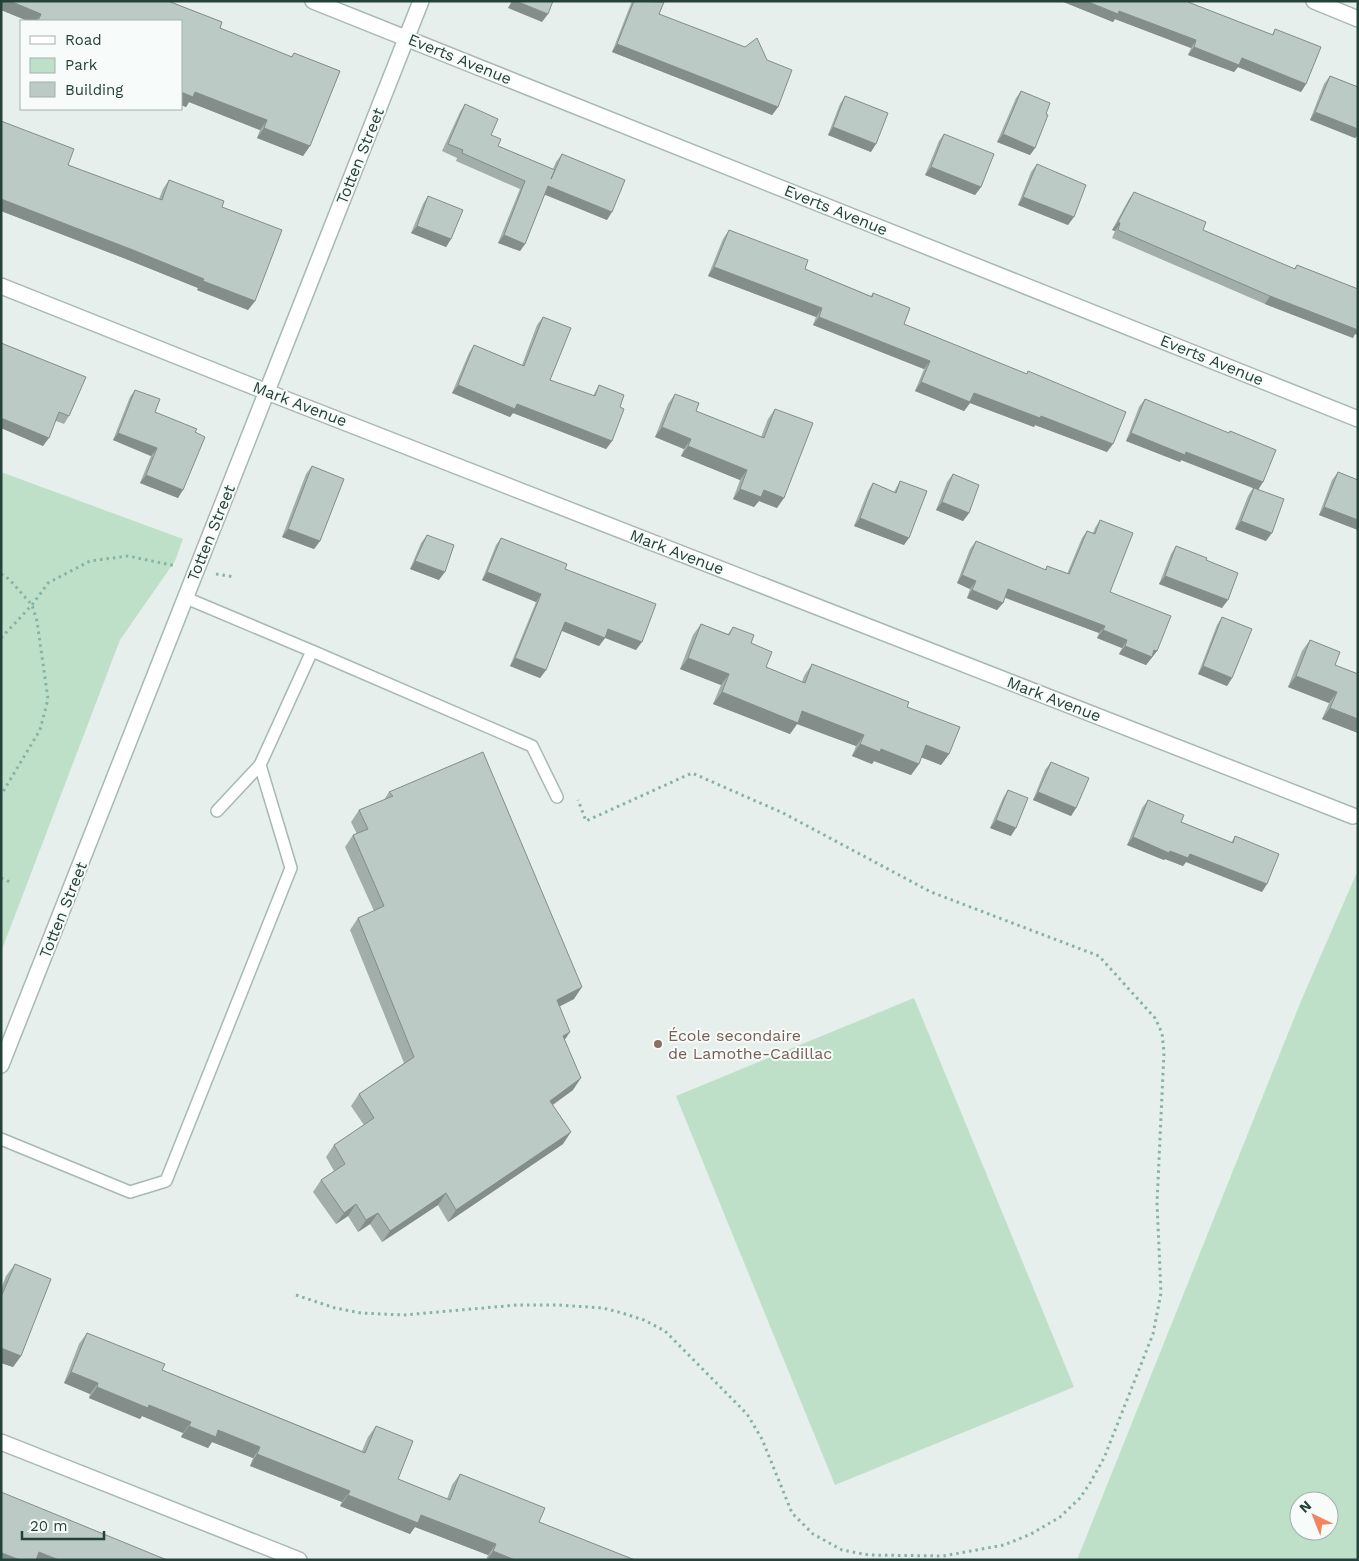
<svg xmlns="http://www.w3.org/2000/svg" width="1359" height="1561" viewBox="0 0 1359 1561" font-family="'Work Sans',sans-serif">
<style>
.green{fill:#bfe0c8;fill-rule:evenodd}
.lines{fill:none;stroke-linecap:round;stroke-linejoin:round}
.service-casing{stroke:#a8b8b2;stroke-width:14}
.minor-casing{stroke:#a8b8b2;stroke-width:18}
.path{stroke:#86b3a5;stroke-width:3;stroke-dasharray:2.5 4;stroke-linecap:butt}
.service{stroke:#fff;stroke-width:11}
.minor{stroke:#fff;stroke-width:15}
.wall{fill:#a1aea9}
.shaded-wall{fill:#838d89}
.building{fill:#bbcac4;stroke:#838d89}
.education-dot{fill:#8d6e63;stroke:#f7fbf9;stroke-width:2}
.labels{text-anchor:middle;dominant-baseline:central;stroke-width:4;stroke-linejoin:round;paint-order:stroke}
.street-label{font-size:16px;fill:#24423a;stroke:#f7fbf9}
.education-label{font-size:16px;fill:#785e54;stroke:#f7fbf9;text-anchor:start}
</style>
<rect width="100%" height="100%" fill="#e6efeb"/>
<!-- green -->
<path class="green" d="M1,472L183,539L175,561L120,640L1,952Z
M1358,870V1560H1077L1301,1001ZM1299,1501H1329V1531H1299Z
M914,998L1074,1387L835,1485L676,1096Z"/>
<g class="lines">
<!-- service casing -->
<g class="service-casing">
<path id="service" d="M186,598L312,651L260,765L217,811
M312,651L532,746L557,797
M1,1139L130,1192L166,1181L291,868L260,765"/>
</g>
<!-- minor casing -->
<g class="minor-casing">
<path id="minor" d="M313,1L1358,419
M1314,1L1358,19
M1,286L267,392L1353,816
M1,1065L421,1
M1,1442L299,1560"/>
</g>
<!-- path -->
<path class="path" d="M1,574L9,579L32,605L37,621L48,699L40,730L1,795
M216,574L235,577
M1,638L32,605L48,583L90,561L128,556L176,566
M1,878L12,883
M296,1295L335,1308L361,1313L404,1315L517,1305H558L603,1308L622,1313L644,1320L665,1331L747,1414L762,1439L792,1513L813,1534L842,1550L869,1555L943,1556L1004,1545L1031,1534L1060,1517L1080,1498L1090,1483L1104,1458L1153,1334L1161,1293L1157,1203L1164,1052L1162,1033L1155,1018L1099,956L931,892L783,813L692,773L586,821L578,800"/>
<!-- service -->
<use href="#service" class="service"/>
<!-- minor -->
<use href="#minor" class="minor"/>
</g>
<!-- wall -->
<path class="wall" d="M1,1H168L222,22L220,28L291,57L294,53L340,71L310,146L303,156L257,138L260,130L189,102L186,107L181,105V21H28L1,10Z
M632,1H663L659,14L778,107L772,115L612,52Z
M1061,1L1188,2L1272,35L1275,29L1306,84L1301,92L1238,67L1234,72L1188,55L1191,48L1115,19L1113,22Z
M1330,76L1358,87V135L1355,138L1310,120L1324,84Z
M1021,91L1046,114L1035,148L1030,155L997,142L1016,98Z
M845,96L871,152L828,135L840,104Z
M465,104L491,135L498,146L553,169L556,162L562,154L607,220L545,194L525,244L520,251L498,243L520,189L456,161L457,158L442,151L460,112Z
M1,121L68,165L159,199L163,189L169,180L222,207L255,301L248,310L197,290L198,288L126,259L1,211Z
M944,134L981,187L975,195L925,175L939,141Z
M1037,164L1068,225L1018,205L1031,172Z
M1134,192L1203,230L1294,269L1297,265L1358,289V335L1355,334L1353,338L1265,304L1112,238L1115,231L1112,230L1129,199Z
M428,196L451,239L446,247L411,233L423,204Z
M729,230L805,269L871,296L873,293L904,324L1026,374L1028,371L1107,452L1035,425L1034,427L970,403L964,411L915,391L924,369L813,325L816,317L708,276L723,239Z
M543,317L550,380L593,396L599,385L620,407L612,441L606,449L513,413L510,417L452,393L469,353L474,345L522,365L537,325Z
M1,343L69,416L64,424L56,421L43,446L1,428Z
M135,390L155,412L195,432L178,498L140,483L151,456L113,440L130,397Z
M675,394L696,411L761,437L768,419L775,409L777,508L759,501L754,507L733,499L740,480L681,456L684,449L655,437L668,404Z
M1145,399L1263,482L1258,489L1266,541L1235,529L1248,496L1253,488L1181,460L1180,462L1126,441L1139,407Z
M312,466L320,541L314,549L282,537L306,474Z
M1338,472L1358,480V530L1319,515L1332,480Z
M953,474L969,513L963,521L936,510L947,482Z
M900,481L904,545L854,526L868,491L873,483L894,492Z
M1100,520L1110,592L1157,651L1146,665L1119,654L1122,648L1097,638L1099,633L1005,597L1003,603L997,610L967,598L970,589L957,583L970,549L976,541L1045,570L1047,566L1067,574L1082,538L1087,531L1093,533L1095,528Z
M427,535L439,580L410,569L421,543Z
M501,538L565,569L636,650L605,638L599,646L562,631L546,670L540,678L510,666L536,602L482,580L496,545Z
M1176,546L1206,560L1222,608L1159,584L1171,554Z
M1222,617L1232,678L1227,686L1198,674L1217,625Z
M701,624L728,634L733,627L751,643L766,667L802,682L804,676L812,664L907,707L949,754L941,765L921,757L919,764L911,775L874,761L872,764L852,756L856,746L797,724L790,734L713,704L721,685L680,669L693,635Z
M1310,640L1335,665L1358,674V733L1322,719L1329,703L1288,687L1302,651Z
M1051,762L1076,808L1071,816L1033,800L1045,770Z
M1008,790L1011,836L990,828L1003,798Z
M389,792L574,999L559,1006L573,1090L553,1105L563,1144L448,1222L438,1205L382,1242L370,1224L358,1232L348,1216L336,1224L313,1192L321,1180L334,1171L326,1157L334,1145L364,1125L351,1106L359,1094L404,1063L350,930L358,918L374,911L345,847L353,835L357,834L351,822L359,810L384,800Z
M1148,800L1181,822L1231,843L1235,836L1262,892L1186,862L1183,866L1165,859L1164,860L1127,845L1142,808Z
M15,1264L21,1356L13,1367L1,1363V1289L6,1276Z
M87,1333L162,1370L362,1451L368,1437L376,1426L398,1479L447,1499L452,1485L460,1474L539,1522L635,1560H486L488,1555L415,1527L410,1534L340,1506L342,1502L250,1466L253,1458L212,1442L208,1448L181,1437L183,1433L142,1416L140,1419L89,1398L90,1394L64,1383L79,1344Z"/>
<!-- shaded-wall -->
<path class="shaded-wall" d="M1,1H10L41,14L36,21H28L1,10Z
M512,1H516L548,14L542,22L508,8Z
M1061,1H1086L1119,11L1196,40L1191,48L1115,19L1113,22Z
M617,44L778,107L772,115L612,52Z
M1194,47L1242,58L1306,84L1301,92L1238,67L1234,72L1188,55Z
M181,92H195L267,120L260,130L189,102L186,107L181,105Z
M1315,112L1358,129V135L1355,138L1310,120Z
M833,127L876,144L871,152L828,135Z
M264,128L310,146L303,156L257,138Z
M1003,134L1035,148L1030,155L997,142Z
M931,167L981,187L975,195L925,175Z
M548,186L612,212L607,220L543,194Z
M1023,197L1074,217L1068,225L1018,205Z
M1,199L133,250L204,279L198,288L126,259L1,211Z
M1118,222L1120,223L1115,231L1112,230Z
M417,226L451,239L446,247L411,233Z
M504,235L525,244L520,251L498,243Z
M714,267L822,308L816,317L708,276Z
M203,281L255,301L248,310L197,290Z
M1270,296L1358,329V335L1355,334L1353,338L1265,304Z
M819,317L930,361L924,369L813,325Z
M921,382L974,393L1041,416L1113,444L1107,452L1035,425L1034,427L970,403L964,411L915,391Z
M458,385L517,404L612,441L606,449L513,413L510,417L452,393Z
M1,418L49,438L43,446L1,428Z
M662,427L691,439L684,449L655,437Z
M118,433L157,448L151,456L113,440Z
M1131,433L1186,452L1263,482L1258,490L1181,460L1180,462L1126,441Z
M688,446L747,470L740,480L681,456Z
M146,475L183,490L178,498L140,483Z
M740,489L764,490L784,498L777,508L759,501L754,507L733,499Z
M942,502L969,513L963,521L936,510Z
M1324,507L1358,520V530L1319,515Z
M860,518L909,538L904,545L854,526Z
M1241,521L1272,533L1266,541L1235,529Z
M288,529L320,541L314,549L282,537Z
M415,561L445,572L439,580L410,569Z
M487,572L541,594L536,602L482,580Z
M962,575L976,581L970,589L957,583Z
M1165,576L1228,600L1222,608L1159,584Z
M1008,589L1105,626L1099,633L1003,597Z
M972,590L1003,603L997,610L967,598Z
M565,622L605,638L599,646L560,630Z
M608,629L642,642L636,650L603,637Z
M1103,630L1127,640L1122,648L1097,638Z
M1125,646L1154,650L1157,651L1146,665L1119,654Z
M515,658L546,670L540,678L510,666Z
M688,658L729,674L721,685L680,669Z
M1203,666L1232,678L1227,686L1198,674Z
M1296,676L1337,692L1329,703L1288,687Z
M722,692L802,711L864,735L856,746L797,724L790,734L713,704Z
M1330,708L1358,719V733L1322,719Z
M860,744L881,749L919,764L911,775L874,761L872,764L852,756Z
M926,745L949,754L941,765L918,756Z
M1038,792L1076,808L1071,816L1033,800Z
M996,820L1016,828L1011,836L990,828Z
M1133,837L1170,851L1190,854L1267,884L1262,892L1186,862L1183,866L1165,859L1164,860L1127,845Z
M582,987L574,999L549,1012L557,1000Z
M570,1032L562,1044L563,1036Z
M581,1078L573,1090L542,1112L550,1101Z
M571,1132L563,1144L448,1222L456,1210Z
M446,1193L438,1205L382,1242L390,1231Z
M356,1204L348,1216L336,1224L344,1213Z
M378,1213L370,1224L358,1232L366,1220Z
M1,1348L21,1356L13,1367L1,1363Z
M71,1372L98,1383L90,1394L64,1383Z
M97,1387L149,1405L191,1422L183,1433L142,1416L140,1419L89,1398Z
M189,1426L218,1430L260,1447L253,1458L212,1442L208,1448L181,1437Z
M257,1454L350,1491L342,1502L250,1466Z
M348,1495L421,1515L496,1544L488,1555L415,1527L410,1534L340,1506Z
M493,1551L515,1560H487Z
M39,1552L59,1560H34Z
M1,1553H2L20,1560H1Z"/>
<!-- building -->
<path class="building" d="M10,1H168L222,22L220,28L292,57L294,53L340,71L310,146L264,128L267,120L195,92L193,97L181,92V21H38L41,14Z
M516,1H553L548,14Z
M634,1L664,2L659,14L745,47L757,38L767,60L792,70L778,107L617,44Z
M1086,1H1188V2L1273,35L1275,29L1321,47L1306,84L1242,58L1239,65L1194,47L1196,40L1119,11L1118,14Z
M1330,76L1358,87V129L1315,112Z
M1021,91L1050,103L1046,114L1048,115L1035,148L1003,134Z
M845,96L888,113L876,144L833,127Z
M465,104L498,119L491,135L501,139L498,146L555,170L551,179L562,154L625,180L612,212L548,186L525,244L504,235L525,181L462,153L463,150L448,144Z
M1,121L74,149L68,165L162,200L169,180L224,201L222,207L282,230L255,301L203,281L204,279L133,250L1,199Z
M944,134L994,154L981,187L931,167Z
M1037,164L1086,185L1074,217L1023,197Z
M1134,192L1206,222L1203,230L1295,269L1297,265L1358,289V330L1270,296L1118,230L1120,223L1118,222Z
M428,196L463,210L451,239L417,226Z
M729,230L808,260L805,269L872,297L873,293L910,308L904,324L1027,374L1028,371L1126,412L1113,444L1041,416L1040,418L974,393L970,402L921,382L930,361L819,317L822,308L714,267Z
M543,317L571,328L550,380L595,396L599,385L624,395L620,407L624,409L612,441L517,404L515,409L458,385L474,345L524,366Z
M1,343L86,377L69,416L59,412L49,438L1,418Z
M135,390L160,399L155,412L197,429L195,432L205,437L183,490L146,475L157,448L118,433Z
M675,394L699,403L696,411L764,438L775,409L813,423L784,498L764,490L761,497L740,489L747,470L688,446L691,439L662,427Z
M1145,399L1229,433L1230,431L1276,450L1263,482L1186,452L1185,455L1131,433Z
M312,466L344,479L320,541L288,529Z
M1338,472L1358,480V520L1324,507Z
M953,474L979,485L969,513L942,502Z
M900,481L927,491L909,538L860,518L873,483L896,493Z
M1254,488L1284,499L1272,533L1241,521Z
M1100,520L1133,533L1110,592L1171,616L1157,651L1154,650L1152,657L1125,646L1127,640L1103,630L1105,626L1008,589L1003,603L972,590L976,581L962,575L976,541L1046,570L1047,566L1069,574L1087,531L1095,534Z
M427,535L454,545L445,572L415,561Z
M501,538L567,564L565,569L656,604L642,642L608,629L605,638L565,622L546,670L515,658L541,594L487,572Z
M1176,546L1207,558L1206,560L1238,573L1228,600L1165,576Z
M1222,617L1252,629L1232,678L1203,666Z
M701,624L729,635L733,627L754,635L751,643L772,652L766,667L805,683L812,664L909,702L907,707L960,727L949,754L926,745L919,764L881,749L880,752L860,744L864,735L802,711L798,723L722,692L729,674L688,658Z
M1310,640L1340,652L1335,665L1358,674V719L1330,708L1337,692L1296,676Z
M483,752L582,987L557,1000L570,1032L563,1036L581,1078L550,1101L571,1132L456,1210L446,1193L390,1231L378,1213L366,1220L356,1204L344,1213L321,1180L345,1164L334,1145L374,1118L359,1094L414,1057L358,918L384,906L353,835L368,829L359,810L393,796L389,792Z
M1051,762L1089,778L1076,808L1038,792Z
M1008,790L1028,798L1016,828L996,820Z
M1148,800L1184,815L1181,822L1233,843L1235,836L1279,854L1267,884L1190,854L1188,858L1170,851L1169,853L1133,837Z
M15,1264L51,1279L21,1356L1,1348V1297Z
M87,1333L165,1364L162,1370L365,1453L376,1426L413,1441L398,1479L450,1500L460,1474L545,1508L539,1522L635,1560H515L493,1551L496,1544L421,1515L418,1523L348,1495L350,1491L257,1454L260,1447L218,1430L216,1437L189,1426L191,1422L149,1405L148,1408L97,1387L98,1383L71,1372Z
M1,1492L167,1560H59L39,1552L36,1560H20L2,1553L1,1554Z"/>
<!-- markers -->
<circle class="education-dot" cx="658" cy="1044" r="5"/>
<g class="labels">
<!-- street labels -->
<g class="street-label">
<text transform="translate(460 59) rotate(22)">Everts Avenue</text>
<text transform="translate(360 156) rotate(-68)">Totten Street</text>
<text transform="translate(836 210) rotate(22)">Everts Avenue</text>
<text transform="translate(1212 360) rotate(22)">Everts Avenue</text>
<text transform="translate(300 404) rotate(21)">Mark Avenue</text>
<text transform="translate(211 533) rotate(-68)">Totten Street</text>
<text transform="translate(677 552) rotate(21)">Mark Avenue</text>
<text transform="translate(1054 699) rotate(21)">Mark Avenue</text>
<text transform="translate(63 910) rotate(-68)">Totten Street</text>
</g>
<!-- education labels -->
<g class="education-label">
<text x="668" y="1035">École secondaire<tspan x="668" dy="18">de Lamothe-Cadillac</tspan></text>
</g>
</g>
<!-- border -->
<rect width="1359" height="1561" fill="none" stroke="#24423a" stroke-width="5"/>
<!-- legend -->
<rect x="20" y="20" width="162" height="90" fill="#f7fbf9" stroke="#a3b1ad"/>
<rect x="30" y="36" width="25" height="8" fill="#ffffff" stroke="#a3b1ad"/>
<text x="65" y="45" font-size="15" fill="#24423a">Road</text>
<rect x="30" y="58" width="25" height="15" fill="#bfe0c8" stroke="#a3b1ad"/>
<text x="65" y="70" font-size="15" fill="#24423a">Park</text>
<rect x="30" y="82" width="25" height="15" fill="#bbcac4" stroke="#a3b1ad"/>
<text x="65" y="95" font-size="15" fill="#24423a">Building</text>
<!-- north arrow -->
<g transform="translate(1314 1516) rotate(317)"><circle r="24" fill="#f7fbf9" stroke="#a3b1ad"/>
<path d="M0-4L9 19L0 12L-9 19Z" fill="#f4845f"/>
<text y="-8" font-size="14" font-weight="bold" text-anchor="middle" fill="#24423a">N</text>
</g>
<!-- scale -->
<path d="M22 1531v8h82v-8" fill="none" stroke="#24423a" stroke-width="2.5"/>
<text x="30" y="1531" font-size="15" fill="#24423a" stroke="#f7fbf9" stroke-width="4" paint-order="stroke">20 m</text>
</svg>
